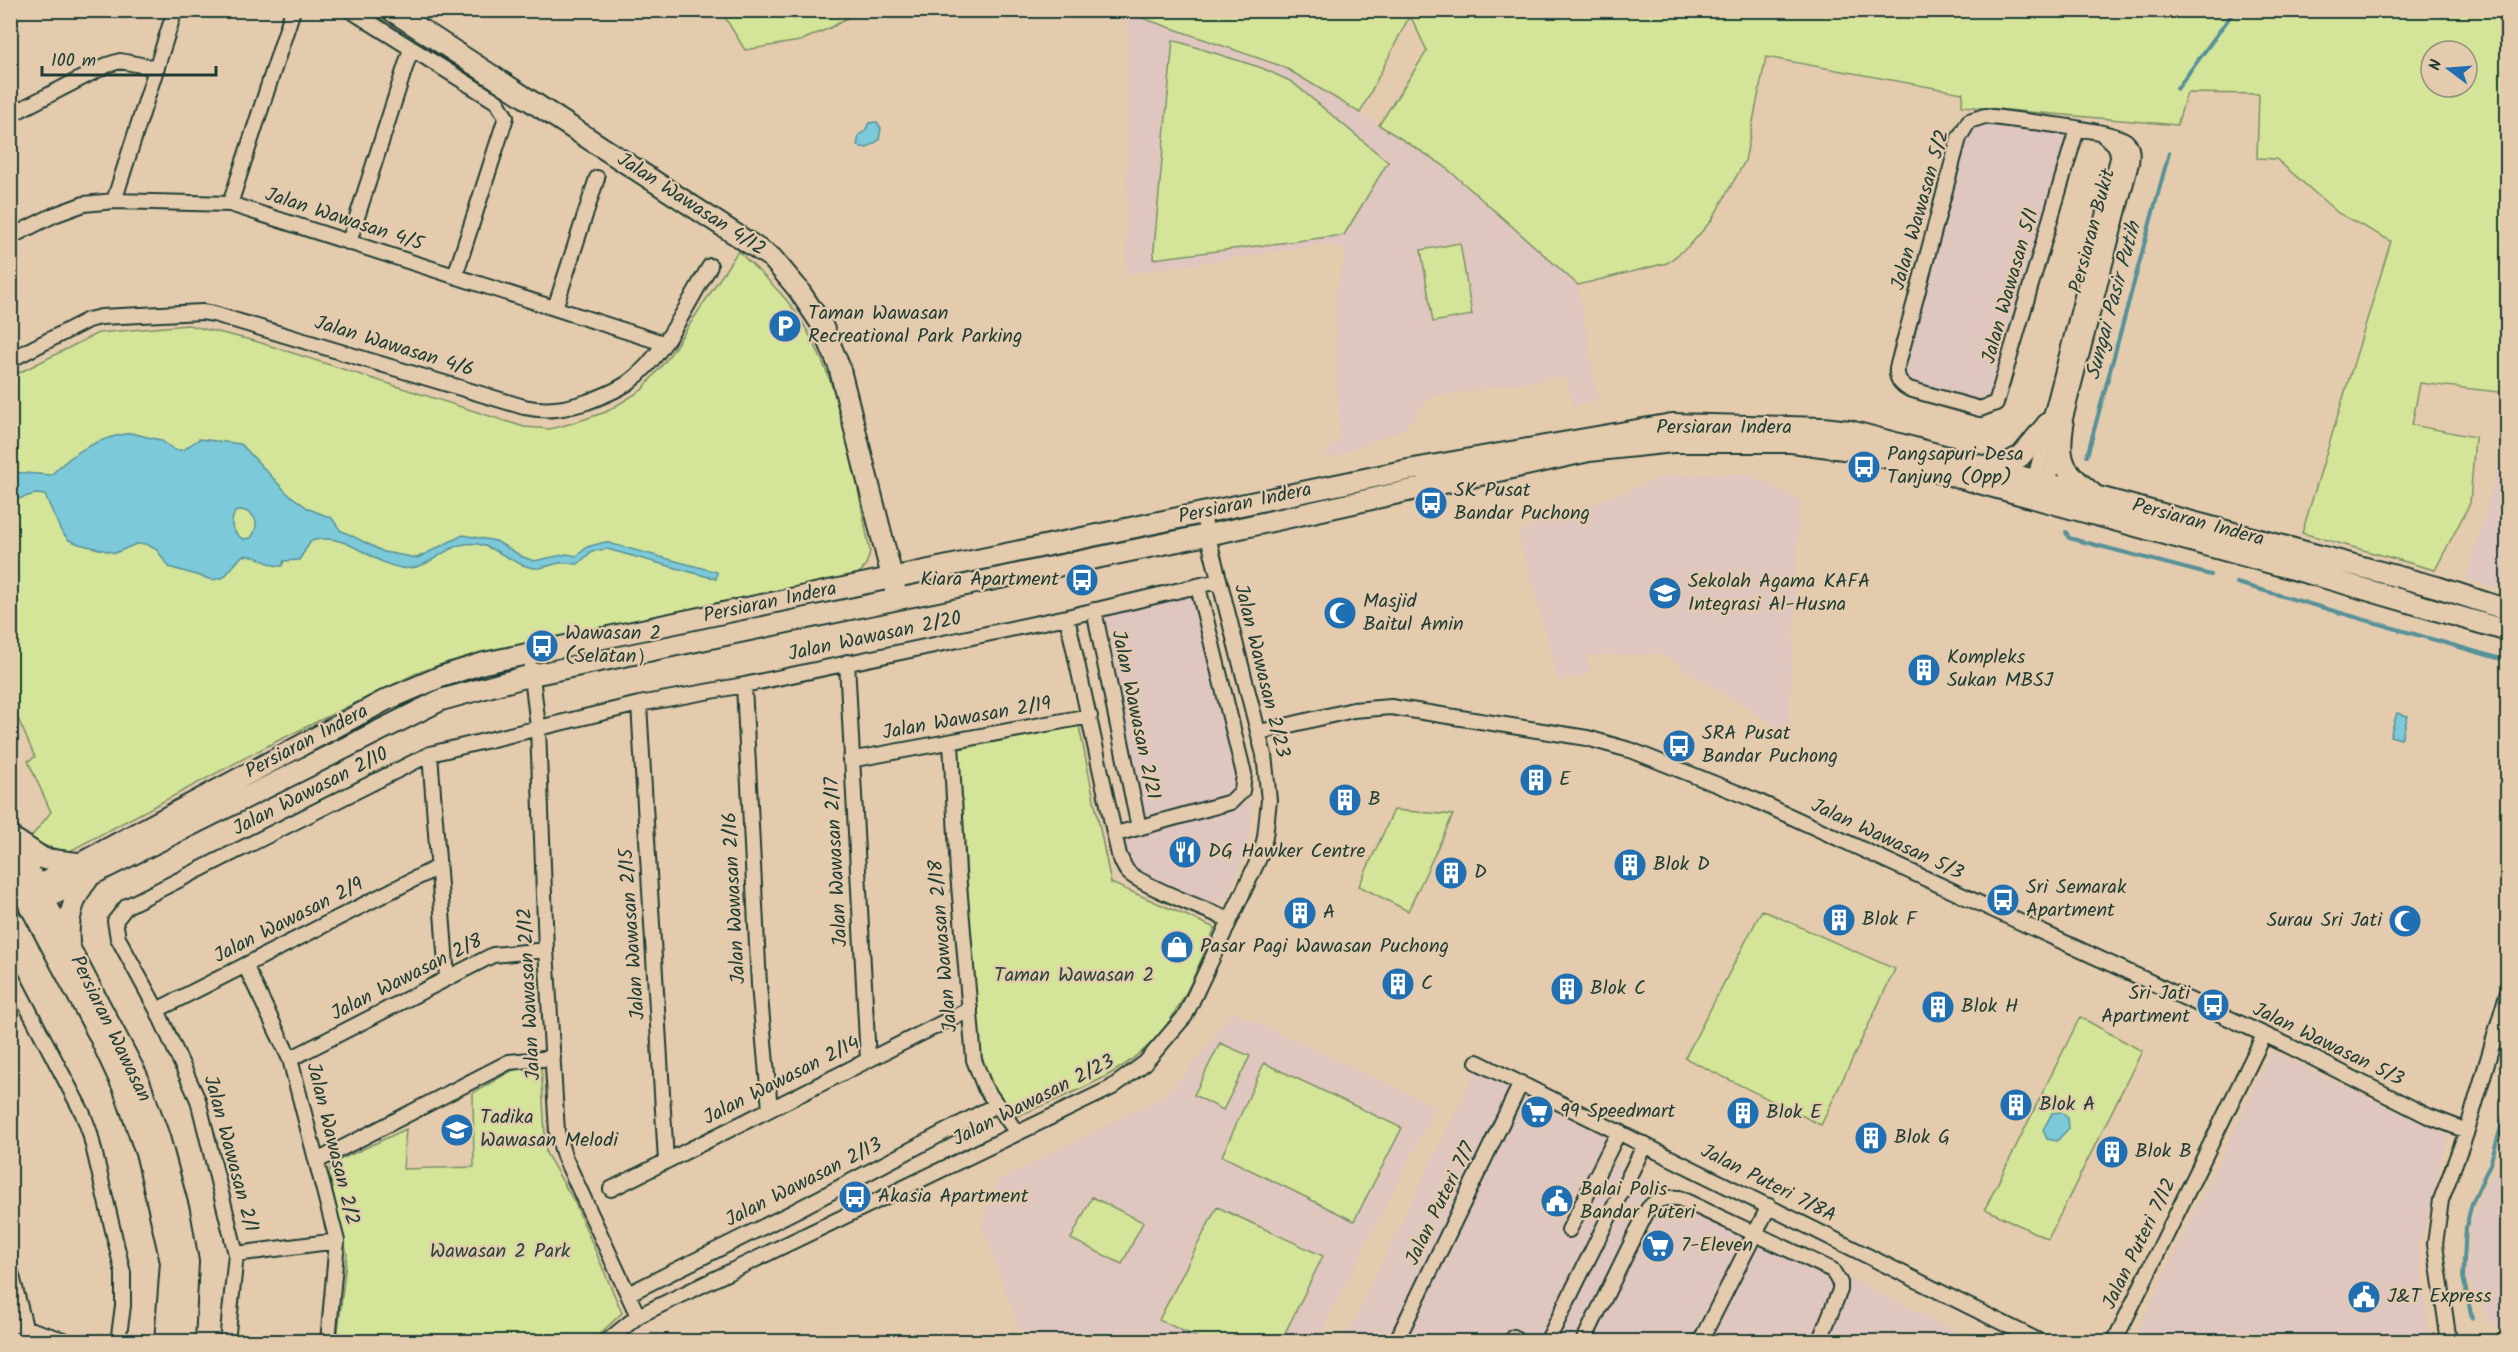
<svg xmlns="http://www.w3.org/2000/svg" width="2518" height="1352" viewBox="0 0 2518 1352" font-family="Kalam,sans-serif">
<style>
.built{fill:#dfc6bf}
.green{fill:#d4e498;stroke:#7a9066;stroke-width:1.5;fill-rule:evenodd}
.water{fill:#7cc9da;stroke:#579198;stroke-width:1.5;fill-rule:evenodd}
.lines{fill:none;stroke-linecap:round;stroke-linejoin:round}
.stream{stroke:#579198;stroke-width:4}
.street-casing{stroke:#1f3d34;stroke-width:18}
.secondary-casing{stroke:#1f3d34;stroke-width:24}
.street{stroke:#e4cbad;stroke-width:14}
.secondary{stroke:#e4cbad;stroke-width:20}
.labels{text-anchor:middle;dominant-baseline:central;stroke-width:4.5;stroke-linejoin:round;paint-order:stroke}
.street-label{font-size:20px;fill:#1f3d34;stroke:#e4cbad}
.poi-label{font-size:20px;fill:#1f3d34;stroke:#e4cbad;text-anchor:start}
.park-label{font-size:20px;fill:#284539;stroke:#e4cbad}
.water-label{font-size:21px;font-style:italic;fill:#24443c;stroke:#e4cbad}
</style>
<rect width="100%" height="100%" fill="#e4cbad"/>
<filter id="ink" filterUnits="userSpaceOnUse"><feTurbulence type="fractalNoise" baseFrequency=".0167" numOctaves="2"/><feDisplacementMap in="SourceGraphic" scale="12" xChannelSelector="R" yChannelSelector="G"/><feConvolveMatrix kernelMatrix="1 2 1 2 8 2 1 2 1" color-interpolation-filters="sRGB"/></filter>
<g filter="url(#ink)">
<!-- built -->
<path class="built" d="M1128,13L1284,67L1443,165L1578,285L1598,400L1573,406L1567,376L1429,397L1405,429L1322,461L1339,437L1336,293L1346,250L1328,244L1126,274Z
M1979,120L2070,133L1994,398L1982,404L1911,385L1905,380L1902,369L1965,137Z
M2507,435L2508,591H2507L2466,579Z
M1746,473L1800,501L1788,734L1661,654L1586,655L1591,673L1559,681L1518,532L1666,476Z
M1196,595L1240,778L1236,793L1143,819L1100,618Z
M1254,801L1248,849L1226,899L1208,905L1141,876L1125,860L1121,837Z
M1233,1012L1436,1106L1317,1341H1030L1019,1327L981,1225L999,1180L1165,1095L1188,1071Z
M2272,1051L2448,1136L2419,1246L2429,1333L2404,1342L2133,1341Z
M1478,1066L1614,1133L1602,1158L1711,1209L1975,1341L1343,1342Z
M2497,1170H2507V1326L2494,1327L2467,1279L2469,1228L2485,1184Z"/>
<!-- green -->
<path class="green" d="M721,11H874L856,12L834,26L800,41L745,50Z
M899,11H2507V393L2420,383L2412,425L2475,437L2470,503L2435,570L2302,533L2391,241L2338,213L2276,159L2257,158L2259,94L2187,93L2177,125L1962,106L1963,93L1766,57L1745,161L1711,221L1690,245L1667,263L1578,285L1443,165L1379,125L1427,51L1410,15L1360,113L1284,67L1128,13ZM2431,51H2467V87H2431Z
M1173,40L1262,68L1292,82L1388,162L1344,235L1153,259Z
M1460,243L1472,315L1433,322L1421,250Z
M738,251C759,272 784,293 800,319C844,387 854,473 870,551C867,566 863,572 850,579L537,642L448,662L417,673L273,743L68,852L28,841L51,812L28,761L35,757L13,707L11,708V377L98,333L188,325L255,341L524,427L550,429L573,423L606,412L642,390L667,359Z
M1079,726L1111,883L1215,928C1200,961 1187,998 1165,1027C1128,1076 1067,1094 1013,1118L988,1086L978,1059L959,749Z
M1394,810L1453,815L1408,911L1359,886Z
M1762,910L1895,969L1821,1125L1685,1058Z
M2080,1017L2142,1051L2048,1239L1985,1209Z
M1220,1043L1250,1056L1223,1110L1194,1095Z
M1264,1063L1402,1128L1354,1221L1222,1156Z
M541,1065L546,1153L574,1201L622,1313L592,1341H337L347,1254L329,1174L331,1164L406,1129L403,1169L474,1167L473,1093L513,1070Z
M1092,1197L1143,1222L1122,1264L1071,1239Z
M1217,1207L1323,1256L1281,1341H1205L1159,1320Z"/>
<!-- water -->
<path class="water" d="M877,122L881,128L879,140L867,148L857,146L859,135L865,131L869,123Z
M131,433L160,440L175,450H183L199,439L241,444L287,493L309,509L332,518L340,530L384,552L417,558L463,535L496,541L523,557L534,561L567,554L577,556L587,547L605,542L717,572L716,579L607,549L592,551L578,564C573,564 566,562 560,563C549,565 541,570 529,567C505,561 487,537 460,545C440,551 424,572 401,568C368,562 348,531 311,541L299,560L284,561L282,566C267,567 258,553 242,556L224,577L213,580L169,567L157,550L146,544H136L115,553L79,544L69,540L61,531L45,495L35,494L11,501V472L51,475C73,452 100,437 131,433ZM242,510C257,514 260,525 251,538L243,539C232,532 229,524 235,512Z
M2397,713L2408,716L2401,739L2390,736Z
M2061,1112L2068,1118L2069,1128L2057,1141L2047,1139L2043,1130L2052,1113Z"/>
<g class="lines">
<!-- stream -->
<path class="stream" d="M2177,89L2235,10
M2087,456L2169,153
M2066,532L2069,538L2211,575
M2237,583L2508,661
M2472,1318L2463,1277L2466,1227L2472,1203L2490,1164L2508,1104"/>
<!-- street casing -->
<g class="street-casing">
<path id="street" d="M350,10L497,102L506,117L455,276
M10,115L107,65L120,61L157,68
M114,201L175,10
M230,204L293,10
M10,237L54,215L84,204L114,201L230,204L663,343
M349,242L411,49
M555,308L597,178
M10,360L88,320L101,317L202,312L214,314L524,407C548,412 564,409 587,402C600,397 617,391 629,382C663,358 688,302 710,266
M2033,486L2118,158C2118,147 2114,142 2104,136
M2046,492L2131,163C2132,155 2133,147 2126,141C2111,129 2011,120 1985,116L1969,121L1959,138L1897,368C1896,378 1900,384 1909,389L1980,409L1996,403L2077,129
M1094,610L1139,828
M1067,617L1119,855C1122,861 1124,868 1128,872C1140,885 1210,911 1230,920
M847,662L868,1060
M531,668L538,727L546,950L557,1132L564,1156L638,1316
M744,685L759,985L770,1109
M639,704L666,1161
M1260,732L1353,710L1391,707L1587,738L1633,751L1755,800L2287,1045L2428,1116L2467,1131
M951,743L958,873L974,1060L985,1088L1017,1133
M430,754L447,978
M850,760L1090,716
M1116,834L1231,802L1242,791L1244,774L1198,587
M245,965L290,1059L337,1241L328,1342
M10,974L83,1114L90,1133L123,1273V1306L118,1342
M157,1010L438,867
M290,1059L493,955L546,950
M1477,1062L2041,1342
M317,1161L509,1062L553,1058
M611,1189L970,1009
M1569,1230L1619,1131
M236,1254L337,1241
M10,1268L25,1327
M628,1294L793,1212L996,1105
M10,1323L70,1342
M227,1342L236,1254L198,1100L157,1010L118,938L115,921L127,906L430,754L639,704L744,685L1067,617L1218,581
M606,1342L638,1316L1111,1088L1145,1063L1185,1016L1261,854L1265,837L1269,800L1264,755L1202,513
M1396,1342L1521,1083
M1512,1342L1514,1337
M1547,1342L1645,1144
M1583,1342L1648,1209C1657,1198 1665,1197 1679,1198L1832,1270L1840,1283V1290L1819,1342
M1700,1342L1769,1206
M2114,1342L2264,1035
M2449,1342L2435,1244L2441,1200L2467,1131L2508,991"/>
</g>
<!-- secondary casing -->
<g class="secondary-casing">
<path id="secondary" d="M391,10L772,258L798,289L822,325L839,366L895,589
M2063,426C2057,463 2065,472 2093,494
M1994,470L2021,456L2048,423
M10,835L137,1076L159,1137L179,1211L188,1262L184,1342
M17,841L44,859L77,863
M10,868L98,1033L124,1089L147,1156L171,1262L165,1342
M23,894L386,700L440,677L484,663L1408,470L1672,424L1823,428L1850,431L2437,587L2508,610
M30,908L45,898L441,700L532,675L1231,530L1589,451L1673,442H1792L1866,452L2333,580L2508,631
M69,943C67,919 73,897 88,879"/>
</g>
<!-- street -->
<use href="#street" class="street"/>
<!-- secondary -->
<use href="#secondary" class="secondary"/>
</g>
</g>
<!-- icons -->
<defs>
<g id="parking-disc" transform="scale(1.725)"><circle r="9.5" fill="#1f6fb2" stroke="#e4cbad"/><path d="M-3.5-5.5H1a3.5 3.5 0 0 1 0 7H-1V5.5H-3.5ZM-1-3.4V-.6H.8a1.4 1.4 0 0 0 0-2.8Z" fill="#fff"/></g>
<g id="bus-disc" transform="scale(1.725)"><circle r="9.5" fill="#1f6fb2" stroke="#e4cbad"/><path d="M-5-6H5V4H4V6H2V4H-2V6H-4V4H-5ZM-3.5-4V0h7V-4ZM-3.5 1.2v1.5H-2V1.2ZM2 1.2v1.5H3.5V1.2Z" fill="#fff"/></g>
<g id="school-disc" transform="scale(1.725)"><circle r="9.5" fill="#1f6fb2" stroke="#e4cbad"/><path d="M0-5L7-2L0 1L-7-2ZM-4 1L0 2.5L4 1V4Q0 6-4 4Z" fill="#fff"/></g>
<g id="mosque-disc" transform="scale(1.725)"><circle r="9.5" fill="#1f6fb2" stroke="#e4cbad"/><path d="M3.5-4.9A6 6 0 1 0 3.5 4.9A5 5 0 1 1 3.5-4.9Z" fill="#fff"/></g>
<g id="building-disc" transform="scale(1.725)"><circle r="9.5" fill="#1f6fb2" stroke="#e4cbad"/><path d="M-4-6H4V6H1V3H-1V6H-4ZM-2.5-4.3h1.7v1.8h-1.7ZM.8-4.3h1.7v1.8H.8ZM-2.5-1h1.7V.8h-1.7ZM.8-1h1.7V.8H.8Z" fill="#fff"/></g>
<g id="restaurant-disc" transform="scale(1.725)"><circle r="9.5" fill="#1f6fb2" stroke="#e4cbad"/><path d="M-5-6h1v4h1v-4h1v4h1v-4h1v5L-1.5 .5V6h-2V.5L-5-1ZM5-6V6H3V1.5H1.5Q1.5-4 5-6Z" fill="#fff"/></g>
<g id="shop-disc" transform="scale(1.725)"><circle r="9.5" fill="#1f6fb2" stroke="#e4cbad"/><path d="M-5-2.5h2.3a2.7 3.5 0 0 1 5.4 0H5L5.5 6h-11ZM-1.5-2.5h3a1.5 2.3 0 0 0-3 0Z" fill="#fff"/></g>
<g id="supermarket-disc" transform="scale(1.725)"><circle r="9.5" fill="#1f6fb2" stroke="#e4cbad"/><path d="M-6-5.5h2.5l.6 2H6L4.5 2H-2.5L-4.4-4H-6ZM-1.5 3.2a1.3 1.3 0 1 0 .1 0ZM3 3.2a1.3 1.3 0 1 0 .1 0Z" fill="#fff"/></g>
<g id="civic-disc" transform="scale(1.725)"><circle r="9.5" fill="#1f6fb2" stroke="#e4cbad"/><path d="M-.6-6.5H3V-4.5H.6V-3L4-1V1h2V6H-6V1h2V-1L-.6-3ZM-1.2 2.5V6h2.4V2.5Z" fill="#fff"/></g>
</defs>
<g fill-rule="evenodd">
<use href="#parking-disc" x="785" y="326"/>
<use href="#bus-disc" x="1864" y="467"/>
<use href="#bus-disc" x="1431" y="503"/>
<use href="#bus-disc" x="1082" y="580"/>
<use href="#school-disc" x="1665" y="593"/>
<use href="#mosque-disc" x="1340" y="613"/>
<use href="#bus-disc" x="542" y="646"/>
<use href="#building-disc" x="1924" y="670"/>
<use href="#bus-disc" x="1679" y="746"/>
<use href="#building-disc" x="1536" y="780"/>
<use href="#building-disc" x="1345" y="800"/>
<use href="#restaurant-disc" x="1185" y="852"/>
<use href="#building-disc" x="1630" y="865"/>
<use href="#building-disc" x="1451" y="873"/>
<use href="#bus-disc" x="2003" y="900"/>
<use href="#building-disc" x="1300" y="913"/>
<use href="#building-disc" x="1839" y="920"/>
<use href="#mosque-disc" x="2405" y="921"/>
<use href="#shop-disc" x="1177" y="947"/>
<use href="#building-disc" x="1398" y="984"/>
<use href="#building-disc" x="1567" y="989"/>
<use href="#bus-disc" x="2213" y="1005"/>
<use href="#building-disc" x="1938" y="1007"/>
<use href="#building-disc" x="2016" y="1105"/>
<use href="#supermarket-disc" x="1537" y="1112"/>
<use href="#building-disc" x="1743" y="1113"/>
<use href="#school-disc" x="457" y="1130"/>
<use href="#building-disc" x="1871" y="1138"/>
<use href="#building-disc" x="2112" y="1152"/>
<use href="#bus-disc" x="855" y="1197"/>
<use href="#civic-disc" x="1557" y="1201"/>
<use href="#supermarket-disc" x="1658" y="1246"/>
<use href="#civic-disc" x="2364" y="1297"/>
</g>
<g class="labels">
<!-- street labels -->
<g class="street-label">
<text transform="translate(691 205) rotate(33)">Jalan Wawasan 4/12</text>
<text transform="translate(1921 210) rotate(-74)">Jalan Wawasan 5/2</text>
<text transform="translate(344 220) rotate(18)">Jalan Wawasan 4/5</text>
<text transform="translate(2093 231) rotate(-75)">Persiaran Bukit</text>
<text transform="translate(2011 286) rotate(-74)">Jalan Wawasan 5/1</text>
<text transform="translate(394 347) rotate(17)">Jalan Wawasan 4/6</text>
<text x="1724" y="428">Persiaran Indera</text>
<text transform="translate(1245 504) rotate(-12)">Persiaran Indera</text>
<text transform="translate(2198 523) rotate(15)">Persiaran Indera</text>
<text transform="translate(770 603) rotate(-12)">Persiaran Indera</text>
<text transform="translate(875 637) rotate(-12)">Jalan Wawasan 2/20</text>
<text transform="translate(1261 671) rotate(76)">Jalan Wawasan 2/23</text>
<text transform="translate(1135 715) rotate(78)">Jalan Wawasan 2/21</text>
<text transform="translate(967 719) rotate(-10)">Jalan Wawasan 2/19</text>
<text transform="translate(307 742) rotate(-28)">Persiaran Indera</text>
<text transform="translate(311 792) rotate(-27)">Jalan Wawasan 2/10</text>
<text transform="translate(1887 840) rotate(25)">Jalan Wawasan 5/3</text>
<text transform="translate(837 862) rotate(-93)">Jalan Wawasan 2/17</text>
<text transform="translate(735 898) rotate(-93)">Jalan Wawasan 2/16</text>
<text transform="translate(289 921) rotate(-27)">Jalan Wawasan 2/9</text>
<text transform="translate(633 934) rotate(-94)">Jalan Wawasan 2/15</text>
<text transform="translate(944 946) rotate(-95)">Jalan Wawasan 2/18</text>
<text transform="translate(407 978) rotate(-27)">Jalan Wawasan 2/8</text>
<text transform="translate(530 994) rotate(-93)">Jalan Wawasan 2/12</text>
<text transform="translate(110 1029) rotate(64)">Persiaran Wawasan</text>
<text transform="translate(2328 1045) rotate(26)">Jalan Wawasan 5/3</text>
<text transform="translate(782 1081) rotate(-27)">Jalan Wawasan 2/14</text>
<text transform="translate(1034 1101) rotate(-27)">Jalan Wawasan 2/23</text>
<text transform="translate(332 1144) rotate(76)">Jalan Wawasan 2/2</text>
<text transform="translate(230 1154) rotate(75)">Jalan Wawasan 2/1</text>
<text transform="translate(804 1183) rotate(-27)">Jalan Wawasan 2/13</text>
<text transform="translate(1768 1184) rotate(27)">Jalan Puteri 7/8A</text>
<text transform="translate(1441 1204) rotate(-64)">Jalan Puteri 7/7</text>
<text transform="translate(2140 1244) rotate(-64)">Jalan Puteri 7/12</text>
</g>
<!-- poi labels -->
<g class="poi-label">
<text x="808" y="314">Taman Wawasan<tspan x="808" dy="23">Recreational Park Parking</tspan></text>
<text x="1887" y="455">Pangsapuri Desa<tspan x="1887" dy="23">Tanjung (Opp)</tspan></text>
<text x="1454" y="491">SK Pusat<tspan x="1454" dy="23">Bandar Puchong</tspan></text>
<text x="1059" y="580" text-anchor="end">Kiara Apartment</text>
<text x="1688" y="582">Sekolah Agama KAFA<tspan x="1688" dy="23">Integrasi Al-Husna</tspan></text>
<text x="1363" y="602">Masjid<tspan x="1363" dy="23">Baitul Amin</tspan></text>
<text x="565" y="634">Wawasan 2<tspan x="565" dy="23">(Selatan）</tspan></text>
<text x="1947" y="658">Kompleks<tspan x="1947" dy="23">Sukan MBSJ</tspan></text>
<text x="1702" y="734">SRA Pusat<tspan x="1702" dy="23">Bandar Puchong</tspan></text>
<text x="1559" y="780">E</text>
<text x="1368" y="800">B</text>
<text x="1208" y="852">DG Hawker Centre</text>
<text x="1653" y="865">Blok D</text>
<text x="1474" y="873">D</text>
<text x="2026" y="888">Sri Semarak<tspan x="2026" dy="23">Apartment</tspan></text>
<text x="1323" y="913">A</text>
<text x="1862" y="920">Blok F</text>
<text x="2382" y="921" text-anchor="end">Surau Sri Jati</text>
<text x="1200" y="947">Pasar Pagi Wawasan Puchong</text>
<text x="1421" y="984">C</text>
<text x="1590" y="989">Blok C</text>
<text x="2190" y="994" text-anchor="end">Sri Jati<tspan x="2190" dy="23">Apartment</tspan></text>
<text x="1961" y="1007">Blok H</text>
<text x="2039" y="1105">Blok A</text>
<text x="1560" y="1112">99 Speedmart</text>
<text x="1766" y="1113">Blok E</text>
<text x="480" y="1118">Tadika<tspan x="480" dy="23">Wawasan Melodi</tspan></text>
<text x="1894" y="1138">Blok G</text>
<text x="2135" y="1152">Blok B</text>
<text x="1580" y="1190">Balai Polis<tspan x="1580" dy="23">Bandar Puteri</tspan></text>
<text x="878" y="1197">Akasia Apartment</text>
<text x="1681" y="1246">7-Eleven</text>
<text x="2387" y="1297">J&amp;T Express</text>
</g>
<!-- park labels -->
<g class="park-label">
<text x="1074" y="976">Taman Wawasan 2</text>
<text x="500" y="1252">Wawasan 2 Park</text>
</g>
<!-- water labels -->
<g class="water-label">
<text transform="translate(2114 301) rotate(-75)">Sungai Pasir Putih</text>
</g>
</g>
<!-- margin -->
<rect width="2518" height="1352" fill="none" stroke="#e4cbad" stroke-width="36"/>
<rect x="18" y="18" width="2482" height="1316" fill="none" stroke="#1f3d34" stroke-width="2" filter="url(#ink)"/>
<!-- north arrow -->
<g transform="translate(2449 69) rotate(286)"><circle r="28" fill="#e4cbad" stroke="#95927d" stroke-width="1.5"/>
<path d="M0-4.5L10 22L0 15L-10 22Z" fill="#1f6fb2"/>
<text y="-9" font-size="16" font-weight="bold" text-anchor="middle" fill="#1f3d34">N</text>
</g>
<!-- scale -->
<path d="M42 66v9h174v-9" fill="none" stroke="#1f3d34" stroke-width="3"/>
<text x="51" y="66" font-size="18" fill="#1f3d34" stroke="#e4cbad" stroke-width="4.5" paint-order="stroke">100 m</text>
</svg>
